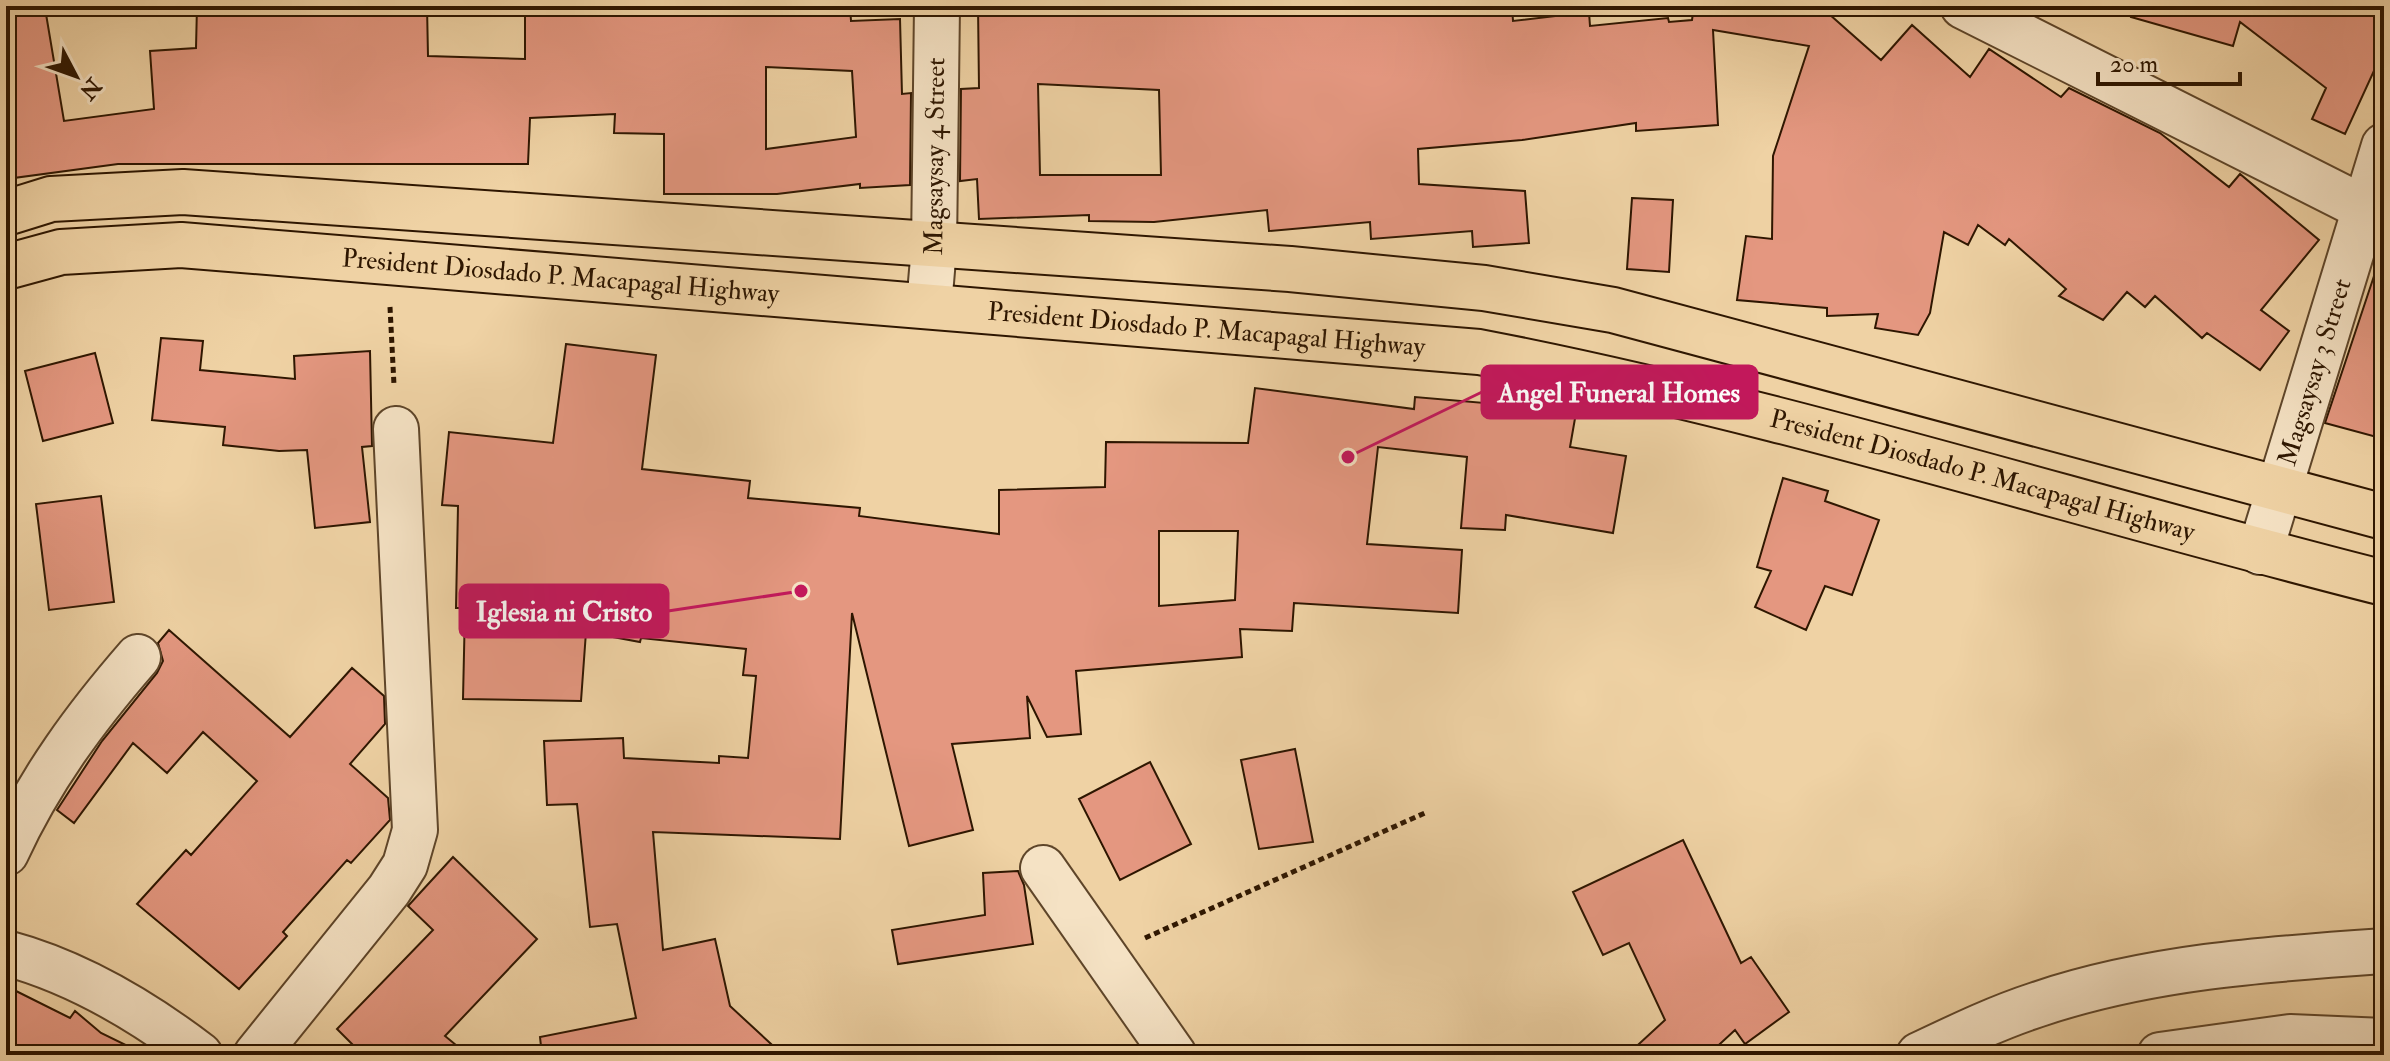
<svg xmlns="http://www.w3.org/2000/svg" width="2390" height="1061" viewBox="0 0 2390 1061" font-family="'IM FELL Double Pica',serif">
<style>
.building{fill:#e49780;stroke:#2e1600;stroke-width:2;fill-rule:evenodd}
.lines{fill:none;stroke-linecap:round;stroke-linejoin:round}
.minor-casing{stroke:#5e4529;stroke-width:48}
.major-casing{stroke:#2e1600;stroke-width:48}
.path{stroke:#2e1600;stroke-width:5;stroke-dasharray:6 4;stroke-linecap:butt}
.minor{stroke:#f5e2c4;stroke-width:44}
.major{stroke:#efd2a4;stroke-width:44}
.labels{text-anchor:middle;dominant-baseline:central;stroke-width:8;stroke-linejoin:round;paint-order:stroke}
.street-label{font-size:26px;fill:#2e1600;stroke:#f5e2c4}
.leader{fill:none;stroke:#c2185b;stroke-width:3}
.callout-dot{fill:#c2185b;stroke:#f5e2c4;stroke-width:3}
.callout{fill:#c2185b;stroke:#c2185b;stroke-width:3}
.callout-label{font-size:28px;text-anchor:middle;font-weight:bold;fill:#fff}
</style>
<rect width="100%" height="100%" fill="#efd2a4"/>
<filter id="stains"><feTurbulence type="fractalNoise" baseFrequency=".0025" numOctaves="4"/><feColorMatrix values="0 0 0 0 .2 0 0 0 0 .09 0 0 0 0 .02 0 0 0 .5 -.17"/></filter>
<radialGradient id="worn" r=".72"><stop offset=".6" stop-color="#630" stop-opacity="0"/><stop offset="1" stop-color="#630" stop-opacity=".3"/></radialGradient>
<!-- building -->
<path class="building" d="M197,6H427L428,56L525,59V6H599V11L681,9V16L784,15L783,6H850L851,21L900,19L902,94L911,93L910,185L860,188V184L777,194H664V134L614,133L615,114L530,118L528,164H118L6,179V14L45,8L64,121L154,109L150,51L196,48ZM766,67L852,71L856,137L766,149Z
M978,6H1512L1513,21L1589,12L1590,26L1668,18L1669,22L1692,20L1694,6H1820L1881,60L1912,25L1970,77L1989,49L2061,97L2069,88L2160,133L2229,187L2240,174L2319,240L2261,310L2289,331L2260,370L2207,333L2202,338L2155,296L2145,307L2127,292L2103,320L2059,296L2066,289L2009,239L2005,245L1978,225L1968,245L1944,232L1930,313L1918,335L1875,328L1878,314L1827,316V308L1737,300L1746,236L1772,239L1773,156L1809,46L1713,30L1718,125L1636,131V123L1522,140L1418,149L1419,184L1525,191L1529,243L1473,247L1472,231L1371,239L1370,222L1269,231L1267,210L1154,222L1089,221V215L979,219L977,179L960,181L961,89L979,88ZM1038,84L1159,90L1161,175H1040Z
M2133,6H2349L2384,16V49L2345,134L2312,119L2326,88L2240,22L2233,46L2131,17Z
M1632,198L1673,200L1669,272L1627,269Z
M2376,270L2384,271V439L2325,423Z
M161,338L203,341L200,370L295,379L294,356L370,351L372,446L362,447L370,522L315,528L307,450L279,451L223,445L225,427L152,420Z
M566,344L656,355L642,469L750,481L748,498L860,508L859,516L999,534V490L1105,487L1106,442L1248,443L1255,388L1414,409L1415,397L1519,406L1521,398L1577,407L1570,447L1626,456L1613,533L1506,515L1505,530L1461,528L1467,457L1378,447L1367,544L1462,550L1458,613L1294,603L1292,631L1240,629L1242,657L1076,671L1081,734L1047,737L1027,696L1030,738L952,744L973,830L909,846L852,613L840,839L653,832L663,950L715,939L730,1006L783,1055H542L540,1037L636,1018L617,924L590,927L577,804L547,805L544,741L623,738L624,758L719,763V756L748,758L756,676L743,675L746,649L641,638L640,642L586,632L581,701L463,699L465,608H456L458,506L442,505L449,432L553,443ZM1159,531H1238L1235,600L1159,606Z
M95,353L113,423L43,441L25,371Z
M1783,478L1828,491L1825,501L1879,520L1852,595L1825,586L1806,630L1755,607L1771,571L1757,567Z
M101,496L114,602L49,610L36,504Z
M169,630L290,737L352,668L384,696L385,724L350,764L388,798L390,820L351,863L347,860L283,932L287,936L239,989L137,904L186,850L191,855L257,781L203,732L167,773L133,743L74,823L57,810L102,741L157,673L163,661L158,643Z
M1295,749L1313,842L1259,849L1241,760Z
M1150,762L1191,844L1120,880L1079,799Z
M1683,840L1741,963L1751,957L1789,1012L1745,1044L1735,1030L1708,1055H1627L1665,1020L1629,943L1603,955L1573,892Z
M453,857L537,939L445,1036L468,1055H363L337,1029L433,930L408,906Z
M1018,871L1024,885L1033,944L898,964L892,930L985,915L983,873Z
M6,986L70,1018L75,1011L101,1033L146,1055H6Z"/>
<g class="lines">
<!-- minor casing -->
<g class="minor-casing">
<g id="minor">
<path d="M1963,6L2384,218"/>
<path id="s1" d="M929,306L934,247L937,6"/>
<path id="s2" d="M2260,552L2384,146"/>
<path d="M6,853C40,779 85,718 138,657"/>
<path d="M1043,868L1174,1055"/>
<path d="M6,953C77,972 141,1010 200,1055"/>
<path d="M256,1055L389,890L405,865L415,830L396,429"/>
<path d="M1919,1055C1957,1037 1996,1018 2036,1005C2147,967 2267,959 2384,951"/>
<path d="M2160,1055L2290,1037L2384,1041"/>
</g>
</g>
<!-- major casing -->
<g class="major-casing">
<g id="major">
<path d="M6,213L51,199L183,192L1290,269L1484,288L1613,310L2384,517"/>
<path id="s3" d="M6,267L61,252L181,245L1479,352C1785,411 2082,507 2384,583"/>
</g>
</g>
<!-- path -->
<path class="path" d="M390,307L394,385
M1145,938L1427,812"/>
<!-- minor -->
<use href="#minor" class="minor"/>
<!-- major -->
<use href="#major" class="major"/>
</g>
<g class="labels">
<!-- street labels -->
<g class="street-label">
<text stroke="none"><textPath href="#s1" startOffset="150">Magsaysay 4 Street</textPath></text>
<text stroke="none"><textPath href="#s3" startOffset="558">President Diosdado P. Macapagal Highway</textPath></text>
<text stroke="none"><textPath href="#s3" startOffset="1206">President Diosdado P. Macapagal Highway</textPath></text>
<text stroke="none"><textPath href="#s2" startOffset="188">Magsaysay 3 Street</textPath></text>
<text stroke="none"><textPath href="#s3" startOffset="1998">President Diosdado P. Macapagal Highway</textPath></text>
</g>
</g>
<!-- callouts -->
<path class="leader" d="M1348 457L1482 392M801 591L668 611"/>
<g class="callout-dot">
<circle cx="1348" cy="457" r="8"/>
<circle cx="801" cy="591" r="8"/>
</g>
<g class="callout">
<rect x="1482" y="366" width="275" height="52" rx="8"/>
<rect x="460" y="585" width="208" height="52" rx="8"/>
</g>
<g class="callout-label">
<text x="1619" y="402">Angel Funeral Homes</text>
<text x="564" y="621">Iglesia ni Cristo</text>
</g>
<!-- margin -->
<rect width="2390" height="1061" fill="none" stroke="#efd2a4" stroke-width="32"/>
<rect x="8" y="8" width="2374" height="1045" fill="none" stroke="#2e1600" stroke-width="4"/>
<rect x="16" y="16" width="2358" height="1029" fill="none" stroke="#2e1600" stroke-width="2"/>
<!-- north arrow -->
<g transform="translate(76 76) rotate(131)" stroke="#f5e2c4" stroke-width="6" paint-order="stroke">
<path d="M0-6L14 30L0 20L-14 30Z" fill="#2e1600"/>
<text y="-12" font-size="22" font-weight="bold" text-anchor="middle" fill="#2e1600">N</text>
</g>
<!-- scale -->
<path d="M2098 72v12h142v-12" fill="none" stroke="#2e1600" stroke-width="4"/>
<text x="2110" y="72" font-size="24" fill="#2e1600" stroke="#f5e2c4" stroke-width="6" paint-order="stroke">20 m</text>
<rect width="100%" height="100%" filter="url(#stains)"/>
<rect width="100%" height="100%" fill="url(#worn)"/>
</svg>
